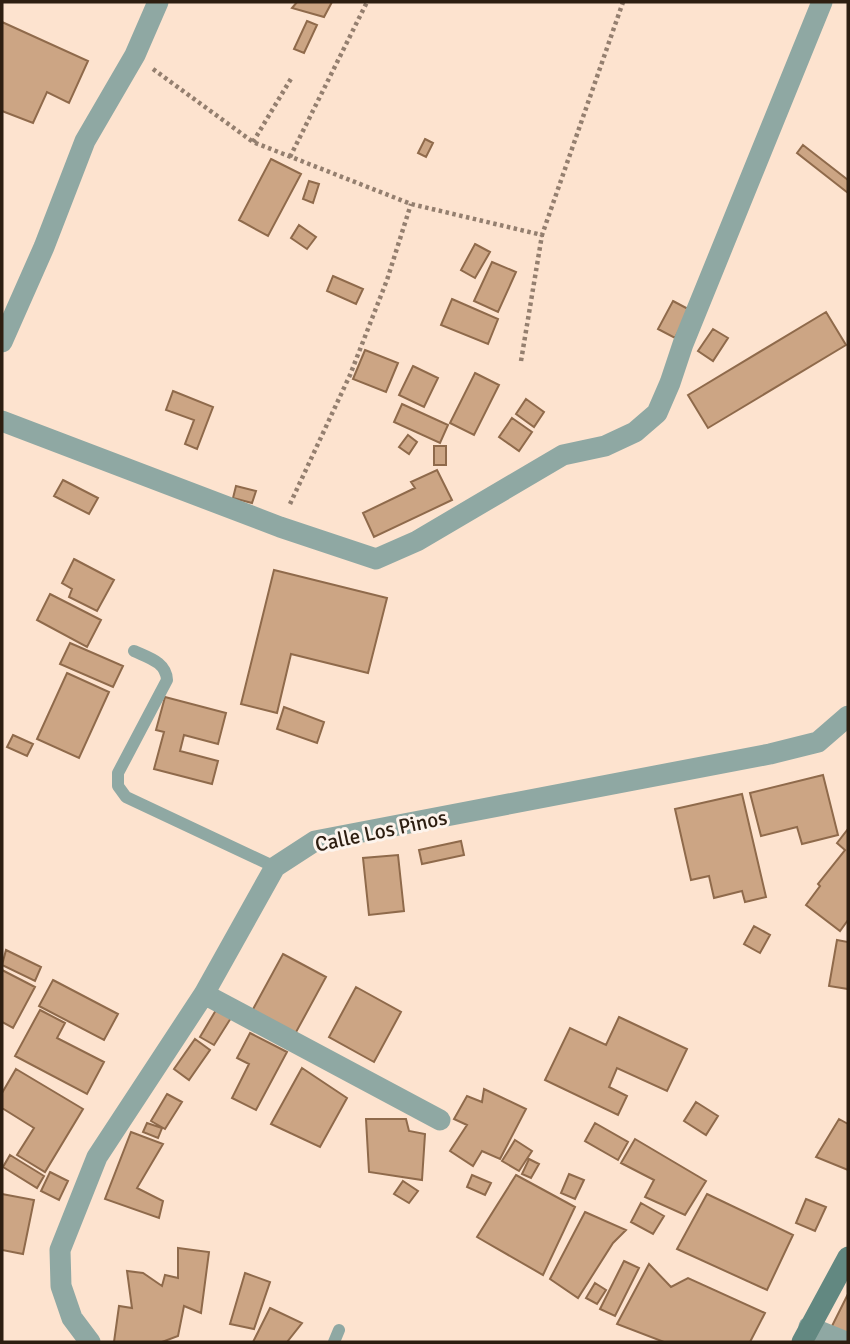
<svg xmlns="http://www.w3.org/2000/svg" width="850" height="1344" viewBox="0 0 850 1344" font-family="Signika,sans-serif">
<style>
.building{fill:#cca584;stroke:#8f6a4b;stroke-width:2}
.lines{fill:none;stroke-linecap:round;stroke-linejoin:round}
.path{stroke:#947f6f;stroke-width:4.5;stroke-dasharray:3.5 3.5;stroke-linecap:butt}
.lane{stroke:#8fa8a3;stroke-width:12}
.street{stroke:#8fa8a3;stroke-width:21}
.secondary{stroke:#628881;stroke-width:21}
.labels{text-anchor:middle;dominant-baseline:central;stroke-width:6;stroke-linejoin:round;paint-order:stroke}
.street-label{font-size:21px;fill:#2d1e11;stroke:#fdf4ed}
</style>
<rect width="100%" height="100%" fill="#fde3cf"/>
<!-- building -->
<path class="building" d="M297,2H332L324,17L292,8Z
M307,21L317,25L304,53L294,49Z
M2,22L88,61L69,103L47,92L33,123L2,111Z
M425,139L433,143L426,157L418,153Z
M803,145L848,180V193L797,153Z
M271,159L301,174L268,236L239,220Z
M309,181L319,184L313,203L303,199Z
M299,225L316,237L307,249L291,238Z
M475,244L490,252L475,278L461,270Z
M492,262L516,272L498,312L474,301Z
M333,276L363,289L356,304L327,291Z
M452,299L498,319L488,344L441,325Z
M673,301L690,310L675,338L658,329Z
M826,312L846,345L708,428L688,395Z
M713,329L728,338L713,361L698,351Z
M365,350L398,363L386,392L353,379Z
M413,366L438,378L424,407L399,395Z
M475,373L499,385L474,435L450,423Z
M173,391L213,407L197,449L185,444L194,420L166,410Z
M526,399L544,412L534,427L516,414Z
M402,404L448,425L440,443L394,422Z
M512,418L532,432L519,451L499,437Z
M408,435L417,442L409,454L399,447Z
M434,446H446V465H434Z
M437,470L452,500L374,537L363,513L415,488L411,482Z
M63,480L98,498L89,514L54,496Z
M236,486L256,491L252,503L233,498Z
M74,559L114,580L97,611L69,597L72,589L62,583Z
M274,570L387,598L368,673L291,654L277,713L241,704Z
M50,594L101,620L87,647L37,620Z
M70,643L123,666L113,687L60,664Z
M67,673L109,692L79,758L37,739Z
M165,697L226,713L218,744L184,735L180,751L218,761L212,784L154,769L164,732L156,730Z
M284,707L324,722L317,743L277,729Z
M13,735L33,744L27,756L7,747Z
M823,775L838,835L802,844L797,827L761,836L750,793Z
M742,794L766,897L745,902L742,891L714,898L709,876L691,880L675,809Z
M848,829V920L840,931L806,905L820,886L818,884L845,850L837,843Z
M461,841L464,855L422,864L419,850Z
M398,855L404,911L369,915L363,858Z
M754,926L770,935L760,953L744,944Z
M837,940L848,942V989L829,986Z
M6,950L41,967L35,981L2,965Z
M283,954L326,977L295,1034L252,1011Z
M2,970L35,987L13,1028L2,1022Z
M53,980L118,1014L104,1040L39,1006Z
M356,987L401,1012L374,1062L329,1037Z
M40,1010L65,1023L57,1038L104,1062L87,1094L15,1056Z
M216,1010L231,1018L214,1045L200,1037Z
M619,1017L687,1049L667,1091L617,1068L609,1087L627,1096L618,1115L545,1080L570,1028L606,1045Z
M250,1033L287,1052L256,1110L232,1098L249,1064L237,1058Z
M195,1039L210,1050L189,1080L174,1069Z
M302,1068L347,1098L320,1147L271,1124Z
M16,1069L83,1109L45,1172L17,1155L34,1128L2,1108V1093Z
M484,1089L526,1109L500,1159L482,1151L473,1166L450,1151L467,1125L454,1119L467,1096L482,1102Z
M167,1094L182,1102L165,1129L151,1121Z
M696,1102L718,1116L706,1135L684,1121Z
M366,1119H406L409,1131L425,1134L422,1180L369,1172Z
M839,1119L848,1124V1170L816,1157Z
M147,1123L162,1128L158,1138L143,1132Z
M595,1123L628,1142L618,1160L585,1141Z
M131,1132L163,1144L137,1188L163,1201L159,1218L105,1199Z
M635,1139L706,1181L685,1215L645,1197L654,1180L621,1163Z
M515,1140L532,1151L519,1171L502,1161Z
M10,1155L44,1176L37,1188L3,1167Z
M529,1159L539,1164L531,1178L522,1174Z
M50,1172L68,1181L59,1200L41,1191Z
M569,1174L584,1180L575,1199L561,1193Z
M472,1175L491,1183L485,1195L467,1187Z
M516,1175L575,1207L543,1275L477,1237Z
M403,1181L418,1191L409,1203L394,1194Z
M2,1194L34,1200L23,1254L2,1250Z
M707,1194L793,1235L767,1290L677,1249Z
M806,1199L826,1207L815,1231L796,1223Z
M641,1203L664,1216L653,1234L631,1222Z
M585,1212L626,1230L613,1243L578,1298L550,1279Z
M178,1248L209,1252L201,1313L184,1306L178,1336L162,1342H114L119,1306L132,1308L127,1271L143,1273L162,1286L165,1275L178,1278Z
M624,1261L639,1268L615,1316L600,1309Z
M649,1264L671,1287L688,1278L765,1313L750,1342H664L617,1324Z
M245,1273L270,1282L254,1329L230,1324Z
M595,1283L606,1290L597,1304L586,1298Z
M848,1294V1339L830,1330Z
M270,1308L302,1323L287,1342H253Z"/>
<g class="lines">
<!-- path -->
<path class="path" d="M153,69L253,142L411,204L542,235L623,2
M253,142L292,77
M290,157L367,2
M521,361L542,235
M290,504L350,375L387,280L411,204"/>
<!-- lane -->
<path class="lane" d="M134,651C149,658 166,662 167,680L118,773V786L126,797L275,867
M334,1342L339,1330"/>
<!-- street -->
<path class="street" d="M2,342L44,247L85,141L135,55L158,2
M2,421L280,527L376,559L417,541L563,455L605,446L635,432L657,413L670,383L683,344L822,2
M204,994L440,1120
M809,1327L846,1342
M90,1342L72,1318L61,1286L60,1250L97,1157L204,994L275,867L315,841L770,754L818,742L848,716"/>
<!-- secondary -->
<path class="secondary" d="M802,1342L848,1257"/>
</g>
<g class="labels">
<!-- street labels -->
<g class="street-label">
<text transform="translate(381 831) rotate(-12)">Calle Los Pinos</text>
</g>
</g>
<!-- border -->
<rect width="850" height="1344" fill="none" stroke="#2d1e11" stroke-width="7"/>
</svg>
